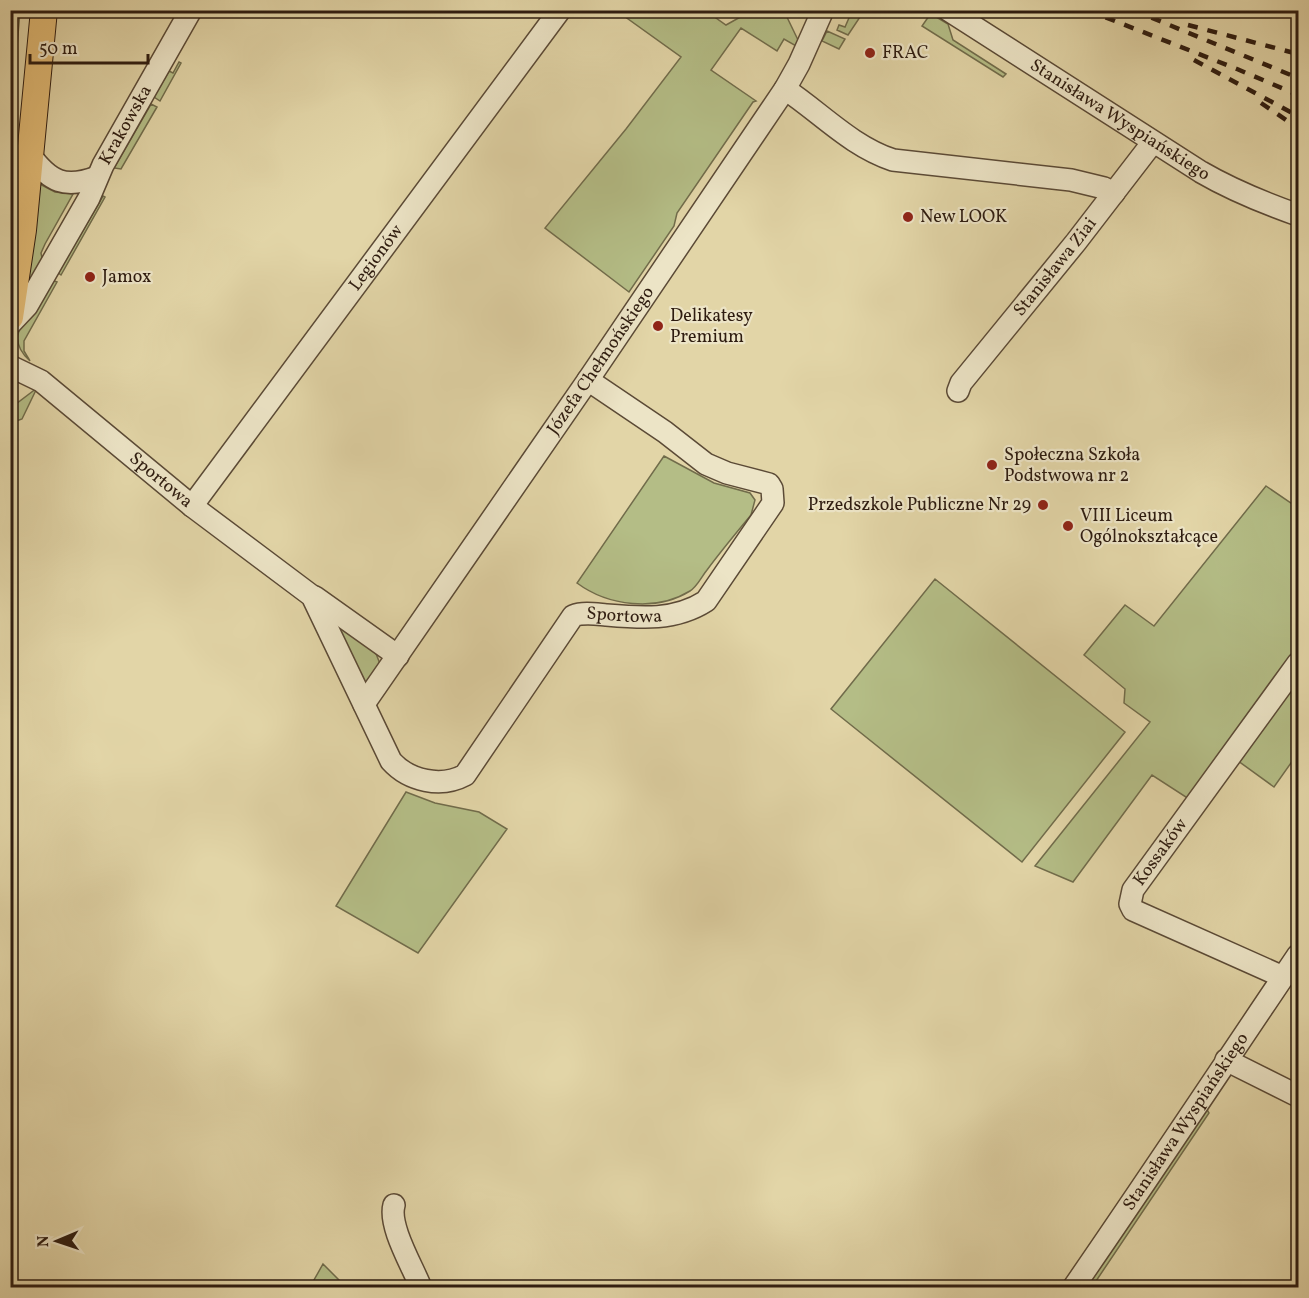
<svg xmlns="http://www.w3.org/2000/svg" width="1309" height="1298" viewBox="0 0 1309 1298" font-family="Vollkorn,serif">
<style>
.green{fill:#b4bd86;stroke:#716c4b;stroke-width:1.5}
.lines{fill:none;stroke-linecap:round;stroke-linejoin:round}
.minor-casing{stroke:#5b4a36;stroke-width:24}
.major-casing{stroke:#2e1c10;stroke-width:28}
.minor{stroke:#ece4c6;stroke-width:21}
.major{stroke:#e1ba74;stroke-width:26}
.rail{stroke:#2e1c10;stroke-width:4.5;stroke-dasharray:10 10;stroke-linecap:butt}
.poi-dot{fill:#8f2418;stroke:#ece4c6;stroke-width:2}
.labels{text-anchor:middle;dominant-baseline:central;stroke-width:4.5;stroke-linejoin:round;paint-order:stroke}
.poi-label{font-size:18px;fill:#2e1c10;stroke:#ece4c6;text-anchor:start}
.street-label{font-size:18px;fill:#2e1c10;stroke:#ece4c6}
</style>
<rect width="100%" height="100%" fill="#e2d5a7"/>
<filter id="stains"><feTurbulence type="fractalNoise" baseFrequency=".00333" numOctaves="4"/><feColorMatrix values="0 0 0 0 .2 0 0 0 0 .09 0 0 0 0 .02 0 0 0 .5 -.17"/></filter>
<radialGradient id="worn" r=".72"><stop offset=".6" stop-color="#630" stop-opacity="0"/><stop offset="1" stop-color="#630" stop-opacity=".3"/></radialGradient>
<!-- green -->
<path class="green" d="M12,11H20L11,117Z
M617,11H706L726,25L751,11H784L798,40L796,46L784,39L777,51L741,28L711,70L756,101L753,102L677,213L674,226L629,292L545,228L626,129L681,57Z
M852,11H864L848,35L837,30L839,25L845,27Z
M933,15L948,24L953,40L1006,74L1003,77L922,26L929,16Z
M827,31L845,39L839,49L822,41Z
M179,62L181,63L160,101L154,97L169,71L173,73Z
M151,104L157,107L121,169L114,168Z
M36,182L55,192L73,194L45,244L41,253L44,267L24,302Z
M103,196L105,197L61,275L57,272L74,237H79Z
M48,279L57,282L24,341V351L30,361C23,355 16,345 18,335C19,324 41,291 48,279Z
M37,388L22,419L11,423L16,404Z
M664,456L714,483L750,493L755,500L751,515C736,533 721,551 707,570C702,576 697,587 690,591C656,612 608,606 577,583Z
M1266,486L1298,508V658L1192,801L1152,775L1073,882L1035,866L1150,722L1124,703L1125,689L1084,655L1125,605L1154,626Z
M935,579L1125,732L1022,862L831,709Z
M333,621L375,651L380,664L366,685Z
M1298,670V753L1274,787L1234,758Z
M406,792L435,803L479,812L507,829L418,953L336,906Z
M1206,1108L1209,1113L1092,1287L1083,1288Z
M323,1264L346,1287H310Z"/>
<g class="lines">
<!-- minor casing -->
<g class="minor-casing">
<g id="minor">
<path id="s1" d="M948,10L1201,172C1232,190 1264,203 1298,215"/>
<path d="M785,89C821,113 851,146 893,160L1071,180L1104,188L1114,193"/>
<path d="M30,155C50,182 65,189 97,177"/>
<path id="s2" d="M10,324L27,306L89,198L103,165L191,10"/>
<path id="s3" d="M10,366L41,381L192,506L312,596L391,761C409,781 441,788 465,775L573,616C583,612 595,614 606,615C641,618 675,621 706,601L773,503L772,489L769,484L727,473L706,464L665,432L588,380"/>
<path id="s4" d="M958,391L961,383L1076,242L1153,142"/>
<path id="s5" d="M192,506L560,10"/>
<path d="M315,597L398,656"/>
<path id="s6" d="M364,704L588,380L785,89L799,64L823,10"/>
<path id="s7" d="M1283,977L1133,910L1130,904L1133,890L1298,663"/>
<path d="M1226,1060L1298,1096"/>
<path d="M394,1205C388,1226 413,1267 421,1288"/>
<path id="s8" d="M1073,1288C1149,1178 1223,1066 1298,955"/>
</g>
</g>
<!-- major casing -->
<g class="major-casing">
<path id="major" d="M10,317L23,230L44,10"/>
</g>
<!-- minor -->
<use href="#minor" class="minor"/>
<!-- major -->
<use href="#major" class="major"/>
<!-- rail -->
<path class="rail" d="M1087,10L1237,69L1298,95
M1133,10L1298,78
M1188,25L1298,54
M1194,60L1298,116
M1261,103L1298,128"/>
</g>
<!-- markers -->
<g class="poi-dot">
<circle cx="870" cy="53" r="6"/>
<circle cx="908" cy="217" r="6"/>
<circle cx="90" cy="277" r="6"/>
<circle cx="658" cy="326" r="6"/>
<circle cx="992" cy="465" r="6"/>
<circle cx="1043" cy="505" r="6"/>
<circle cx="1068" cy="526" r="6"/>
</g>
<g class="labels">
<!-- poi labels -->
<g class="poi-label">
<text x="882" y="53">FRAC</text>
<text x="920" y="217">New LOOK</text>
<text x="102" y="277">Jamox</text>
<text x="670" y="316">Delikatesy<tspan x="670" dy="21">Premium</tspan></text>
<text x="1004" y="455">Społeczna Szkoła<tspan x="1004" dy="21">Podstwowa nr 2</tspan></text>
<text x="1031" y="505" text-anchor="end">Przedszkole Publiczne Nr 29</text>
<text x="1080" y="516">VIII Liceum<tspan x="1080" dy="21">Ogólnokształcące</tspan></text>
</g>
<!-- street labels -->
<g class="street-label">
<text stroke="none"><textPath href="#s1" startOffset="204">Stanisława Wyspiańskiego</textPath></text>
<text stroke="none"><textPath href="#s2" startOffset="231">Krakowska</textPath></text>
<text stroke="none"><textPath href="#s5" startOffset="309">Legionów</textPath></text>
<text stroke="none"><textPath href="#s4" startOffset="158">Stanisława Ziai</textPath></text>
<text stroke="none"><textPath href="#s6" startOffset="417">Józefa Chełmońskiego</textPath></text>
<text stroke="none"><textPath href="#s3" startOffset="190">Sportowa</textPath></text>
<text stroke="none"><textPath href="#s3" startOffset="888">Sportowa</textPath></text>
<text stroke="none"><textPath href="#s7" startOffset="232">Kossaków</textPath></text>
<text stroke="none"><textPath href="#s8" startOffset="201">Stanisława Wyspiańskiego</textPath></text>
</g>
</g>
<!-- margin -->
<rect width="1309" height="1298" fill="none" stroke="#e2d5a7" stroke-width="36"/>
<rect x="12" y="12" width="1285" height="1274" fill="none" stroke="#2e1c10" stroke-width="3"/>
<rect x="18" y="18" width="1273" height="1262" fill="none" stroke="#2e1c10" stroke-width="1.5"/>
<!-- north arrow -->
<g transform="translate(57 1241) rotate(268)" stroke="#ece4c6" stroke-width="4.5" paint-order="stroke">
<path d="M0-4.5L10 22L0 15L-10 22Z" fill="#2e1c10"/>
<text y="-9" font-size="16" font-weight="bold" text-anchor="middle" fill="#2e1c10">N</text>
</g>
<!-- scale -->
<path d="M30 54v9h118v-9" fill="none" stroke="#2e1c10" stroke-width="3"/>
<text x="39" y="54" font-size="18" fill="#2e1c10" stroke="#ece4c6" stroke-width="4.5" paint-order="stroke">50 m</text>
<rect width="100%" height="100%" filter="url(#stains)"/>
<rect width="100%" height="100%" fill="url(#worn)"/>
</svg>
